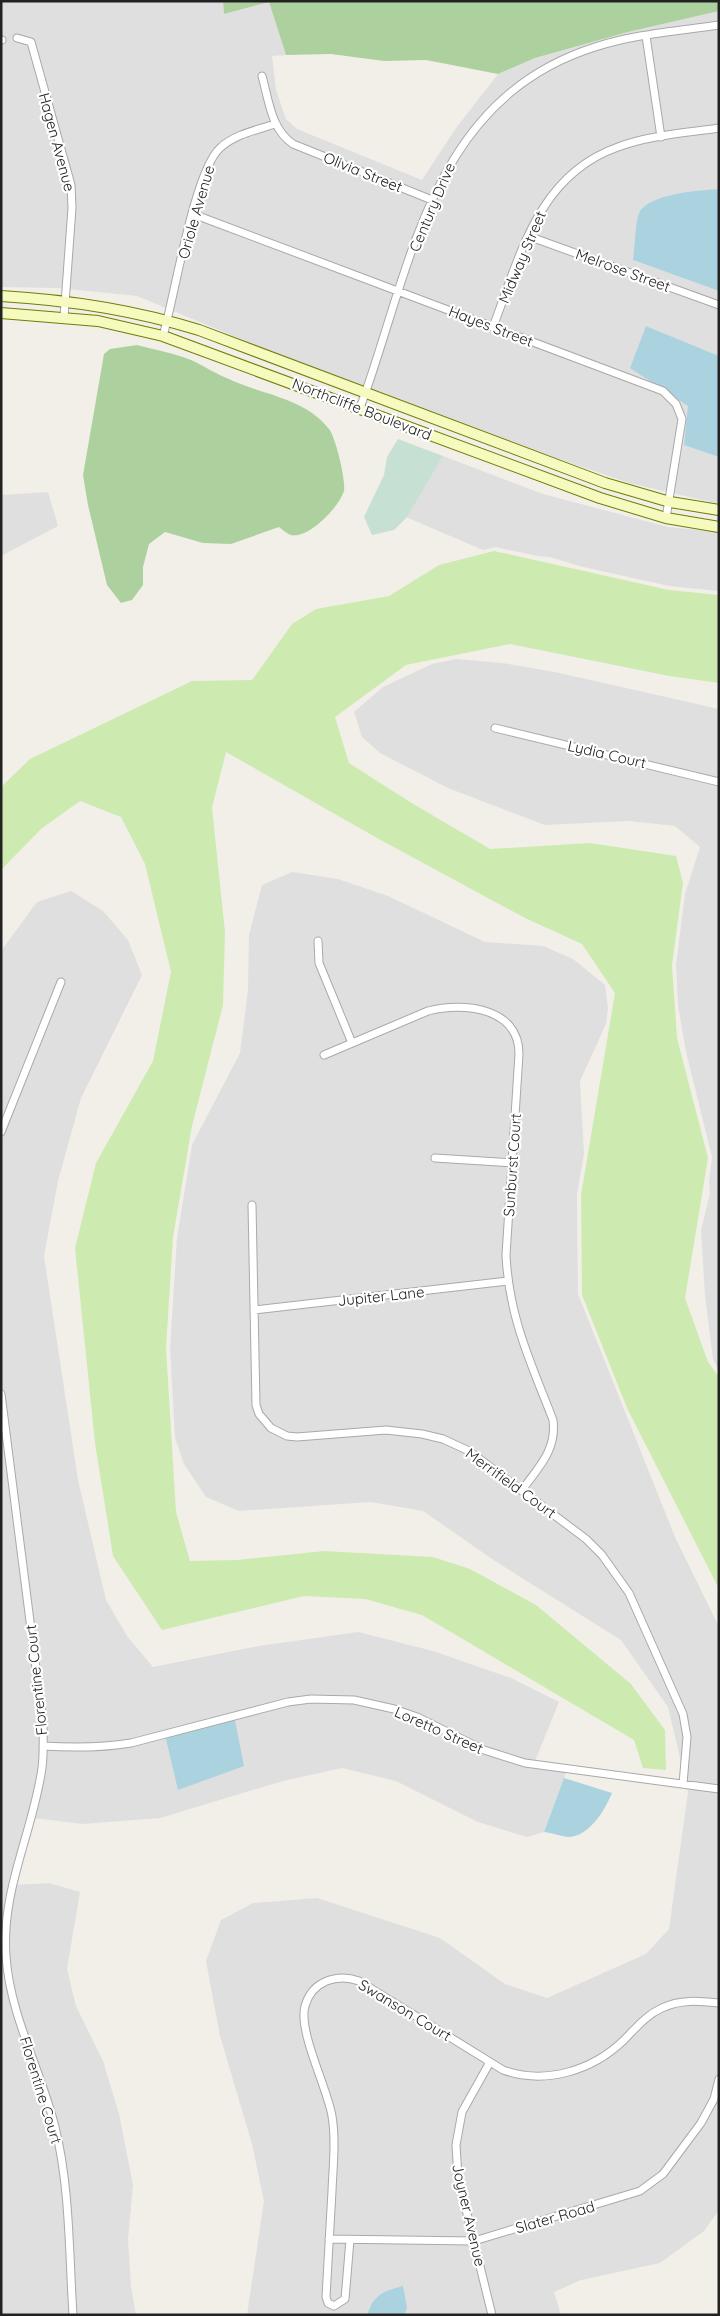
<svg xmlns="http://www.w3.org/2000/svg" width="720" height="2316" viewBox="0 0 720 2316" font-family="Quicksand,sans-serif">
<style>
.residential{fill:#e0dfdf}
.grass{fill:#cdebb0}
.forest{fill:#add19e}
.wetland{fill:#c6e0d4}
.water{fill:#aad3df}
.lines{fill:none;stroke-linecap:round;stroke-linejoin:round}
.street-casing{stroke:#a9a9a9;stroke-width:9}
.secondary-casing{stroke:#707d05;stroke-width:12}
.street{stroke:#fff;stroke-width:7}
.secondary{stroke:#f7fabf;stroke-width:10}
.labels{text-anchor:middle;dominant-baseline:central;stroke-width:4.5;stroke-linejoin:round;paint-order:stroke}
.street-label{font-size:15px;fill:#222;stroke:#fff}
</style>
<rect width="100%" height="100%" fill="#f2efe9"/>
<!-- residential -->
<path class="residential" d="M1,1H223L224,14L269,2L286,55L272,56L276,90L286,119L297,129L422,180L456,128L498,74L535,58L628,32L719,11V189L696,191L633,260L719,291V356L646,326L689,406L684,444L719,457V504L629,483L515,444L279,355L137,296L58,288L1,287Z
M443,456L543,494L668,527L719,532V591L669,586L579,566L550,557L537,556L495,547L483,550L406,517Z
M48,492L58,526L1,556V495Z
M456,659L502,663L555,672L719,709V1371L713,1359L705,1295L701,1231L710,1193L709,1181L712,1157L686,1052L678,1005L676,965L685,894L700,847L675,826L629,821L545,825L448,788L380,753L362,737L354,712L383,687L432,664Z
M292,872L338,879L388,896L485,942L543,946L573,959L605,985L608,1009L606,1024L580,1081L584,1154L577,1194L578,1294L675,1537L719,1627V2210L704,2231L660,2263L581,2280L554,2292L561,2315H405L407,2307L370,2306L367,2315H247L264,2201L252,2144L220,2036L206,1961L221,1920L253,1903L317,1898L440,1938L505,1984L547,1998L646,1954L669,1929L688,1792L668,1707L621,1640L495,1561L423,1511L371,1502L239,1511L206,1497L184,1464L175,1438L170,1349L177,1238L192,1145L240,1053L248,990L249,935L262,885Z
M71,891L103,911L128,940L142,975L81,1098L58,1181L44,1256L78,1480L106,1600L127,1636L153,1667L259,1646L358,1632L433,1651L511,1678L559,1702L535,1761L566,1773L544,1832L527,1837L478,1822L396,1781L342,1768L283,1781L160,1818L83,1824L34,1818L15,1885L49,1883L80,1892L67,1969L76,2006L103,2061L119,2114L133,2185L128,2239L131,2287L136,2315H1V951L37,902Z"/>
<!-- grass -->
<path class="grass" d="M494,551L669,590L719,595V683L669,676L510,644L406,665L335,717L349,763L410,802L490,849L590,843L676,856L683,883L672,965L677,1038L708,1158L685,1298L708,1362L719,1377V1589L627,1408L582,1295L581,1195L615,993L582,944L525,918L377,838L226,752L212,808L225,932L223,1005L192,1126L173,1237L166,1348L176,1512L190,1561L237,1560L324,1551L433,1557L470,1569L536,1605L631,1684L665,1730L666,1770L643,1768L634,1740L422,1615L365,1599L304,1596L162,1630L113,1556L95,1443L75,1248L96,1163L153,1061L171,972L145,864L121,817L80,801L41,829L1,870V787L30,759L192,681L252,680L292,624L316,609L389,596L439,565Z"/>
<!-- forest -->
<path class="forest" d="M223,1H719V11L628,32L535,58L498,74L426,60L384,61L331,54L286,55L269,2L224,14Z
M137,345C155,350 174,353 191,360C204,366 216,374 229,379C262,395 305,398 329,429C336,438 346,481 344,491C339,507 309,539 291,535C287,534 282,529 279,527L231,544L203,543L165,532L149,544L143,567V585L132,600L121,603L107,585L88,505L83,475L104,354L110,349Z"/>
<!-- wetland -->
<path class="wetland" d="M398,439L443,456L407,517L394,530L372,535L364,517L384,475L387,457Z"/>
<!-- water -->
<path class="water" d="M719,189V291L633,260C635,248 635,224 639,213C648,194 700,190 719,189Z
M646,326L719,356V457L684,445L688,406L630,368Z
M234,1715L244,1766L178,1790L165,1735Z
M564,1778L612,1793C605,1810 589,1837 568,1837C561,1836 552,1833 544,1832Z
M403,2286L407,2307L405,2315H367C374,2294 384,2291 403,2286Z"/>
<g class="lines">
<!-- street casing -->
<g class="street-casing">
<path id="street" d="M646,36L661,137
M17,38L31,42L71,185L72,208L64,317
M1,40H2
M262,76C269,101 271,129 293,144L432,200
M193,214L663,391L676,404L682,419L666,518
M528,236L719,305
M493,327C520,256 538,175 618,147C650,135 686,133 719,128
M163,336C175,295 194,172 220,148C235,134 257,130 275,124
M360,408C412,267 429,100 595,47C635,34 678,31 719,25
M495,728L719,782
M318,941L319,963L352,1043
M324,1055L428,1011C463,1002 519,1007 519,1054L506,1255C509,1318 531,1363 553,1420C557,1450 538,1468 522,1490
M1,1132L61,982
M435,1158L513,1163
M252,1205L256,1405L259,1414L271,1428L287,1436L297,1437L386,1430L422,1434L443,1439L469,1451L586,1539L602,1555L629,1593L683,1714L687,1737L683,1784
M254,1310L508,1281
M1,1394L43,1723C43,1738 44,1753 42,1768C33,1832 1,1890 6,1956C10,2016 41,2070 55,2127C70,2186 69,2254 73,2315
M43,1746C74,1748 101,1748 131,1743L288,1702L311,1699L354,1700L394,1709L417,1717L484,1750L525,1763L719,1789
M490,2062L462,2112L456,2145L458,2177L492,2315
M329,2239L474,2241L640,2191L663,2174L701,2123L714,2099L719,2079
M350,2240L345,2299L334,2306L328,2303L326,2297C328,2262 330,2227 332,2191C333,2166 336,2141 332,2116C327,2087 298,2031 305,2006C312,1981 337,1973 359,1981L503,2070C545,2085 592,2071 624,2040C636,2028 646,2015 662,2008C680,1999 699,2001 719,2003"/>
</g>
<!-- secondary casing -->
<g class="secondary-casing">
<path id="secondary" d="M1,296C70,300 134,310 199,330L605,483L670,502L719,510
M1,313L98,321L163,336L600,498L666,518L719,527"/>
</g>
<!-- street -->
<use href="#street" class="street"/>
<!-- secondary -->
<use href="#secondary" class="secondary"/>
</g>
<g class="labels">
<!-- street labels -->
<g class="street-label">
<text transform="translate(57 142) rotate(75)">Hagen Avenue</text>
<text transform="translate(363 172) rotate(22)">Olivia Street</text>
<text transform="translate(432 207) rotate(-67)">Century Drive</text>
<text transform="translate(196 212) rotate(-74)">Oriole Avenue</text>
<text transform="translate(522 257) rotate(-67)">Midway Street</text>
<text transform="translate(623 270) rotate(20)">Melrose Street</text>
<text transform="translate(491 326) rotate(21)">Hayes Street</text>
<text transform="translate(362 409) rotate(21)">Northcliffe Boulevard</text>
<text transform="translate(607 754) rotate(13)">Lydia Court</text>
<text transform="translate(512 1165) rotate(-86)">Sunburst Court</text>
<text transform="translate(381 1296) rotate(-6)">Jupiter Lane</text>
<text transform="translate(511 1483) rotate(36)">Merrifield Court</text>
<text transform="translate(36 1680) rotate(-96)">Florentine Court</text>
<text transform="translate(439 1730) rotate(24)">Loretto Street</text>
<text transform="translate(405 2010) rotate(31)">Swanson Court</text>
<text transform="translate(41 2090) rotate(73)">Florentine Court</text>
<text transform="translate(469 2215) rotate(77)">Joyner Avenue</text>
<text transform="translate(555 2217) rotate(-16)">Slater Road</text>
</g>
</g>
<!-- border -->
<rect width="720" height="2316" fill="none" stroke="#222222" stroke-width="5"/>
</svg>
